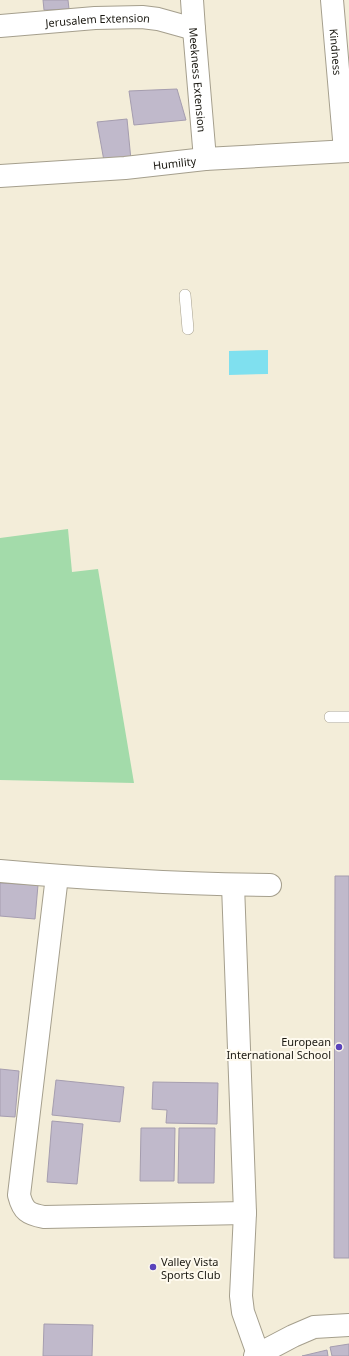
<svg xmlns="http://www.w3.org/2000/svg" width="349" height="1356" viewBox="0 0 349 1356" font-family="'Noto Sans',sans-serif">
<style>
.green{fill:#a3dbaa}
.water{fill:#7fe0ef}
.building{fill:#c0b9cb;stroke:#a59daf}
.lines{fill:none;stroke-linecap:round;stroke-linejoin:round}
.lane-casing{stroke:#a59f8d;stroke-width:12}
.street-casing{stroke:#a59f8d;stroke-width:24}
.lane{stroke:#fff;stroke-width:11}
.street{stroke:#fff;stroke-width:22}
.poi-dot{fill:#5a43bb;stroke:#fefaee;stroke-width:1.5}
.labels{text-anchor:middle;dominant-baseline:central;stroke-width:4;stroke-linejoin:round;paint-order:stroke}
.street-label{font-size:11px;fill:#1a1811;stroke:#fefaee}
.poi-label{font-size:11px;fill:#1a1811;stroke:#fefaee;text-anchor:end}
</style>
<rect width="100%" height="100%" fill="#f3edd9"/>
<!-- green -->
<path class="green" d="M68,529L72,572L98,569L134,783L0,780V538Z"/>
<!-- water -->
<path class="water" d="M268,350V374L229,375V351Z"/>
<!-- building -->
<path class="building" d="M43,0H68L69,9L44,10Z
M177,89L186,120L134,125L129,91Z
M127,119L131,160L104,161L97,122Z
M335,876H349V1258H334Z
M0,883L38,885L35,919L0,916Z
M0,1069L19,1071L15,1117L0,1116Z
M56,1080L124,1087L120,1122L52,1115Z
M153,1082L218,1083L217,1124L166,1123L167,1110L152,1109Z
M52,1121L83,1124L77,1184L47,1182Z
M141,1128H175L174,1181H140Z
M179,1128H215L214,1183H178Z
M44,1324L93,1325L92,1356H43Z
M349,1344V1356H332L330,1347Z
M327,1350L328,1356H302Z"/>
<g class="lines">
<!-- lane casing -->
<g class="lane-casing">
<path id="lane" d="M185,295L188,329
M330,717H349"/>
</g>
<!-- street casing -->
<g class="street-casing">
<g id="street">
<path id="s1" d="M192,0L194,29L205,159"/>
<path id="s2" d="M332,0L345,151"/>
<path id="s3" d="M0,26L95,18L142,17L158,19L194,29"/>
<path id="s4" d="M0,176L125,168L205,159L349,151"/>
<path d="M0,871C90,879 180,884 270,885"/>
<path d="M57,876L19,1195C23,1211 28,1214 44,1217L245,1213"/>
<path d="M233,885L245,1213L241,1296L243,1312L258,1354"/>
<path d="M255,1356L293,1336L314,1327L349,1325"/>
</g>
</g>
<!-- lane -->
<use href="#lane" class="lane"/>
<!-- street -->
<use href="#street" class="street"/>
</g>
<!-- markers -->
<g class="poi-dot">
<circle cx="339" cy="1047" r="4"/>
<circle cx="153" cy="1267" r="4"/>
</g>
<g class="labels">
<!-- street labels -->
<g class="street-label">
<text stroke="none"><textPath href="#s3" startOffset="98">Jerusalem Extension</textPath></text>
<text stroke="none"><textPath href="#s2" startOffset="52">Kindness</textPath></text>
<text stroke="none"><textPath href="#s1" startOffset="80">Meekness Extension</textPath></text>
<text stroke="none"><textPath href="#s4" startOffset="175">Humility</textPath></text>
</g>
<!-- poi labels -->
<g class="poi-label">
<text x="331" y="1041">European<tspan x="331" dy="13">International School</tspan></text>
<text x="161" y="1261" text-anchor="start">Valley Vista<tspan x="161" dy="13">Sports Club</tspan></text>
</g>
</g>
</svg>
